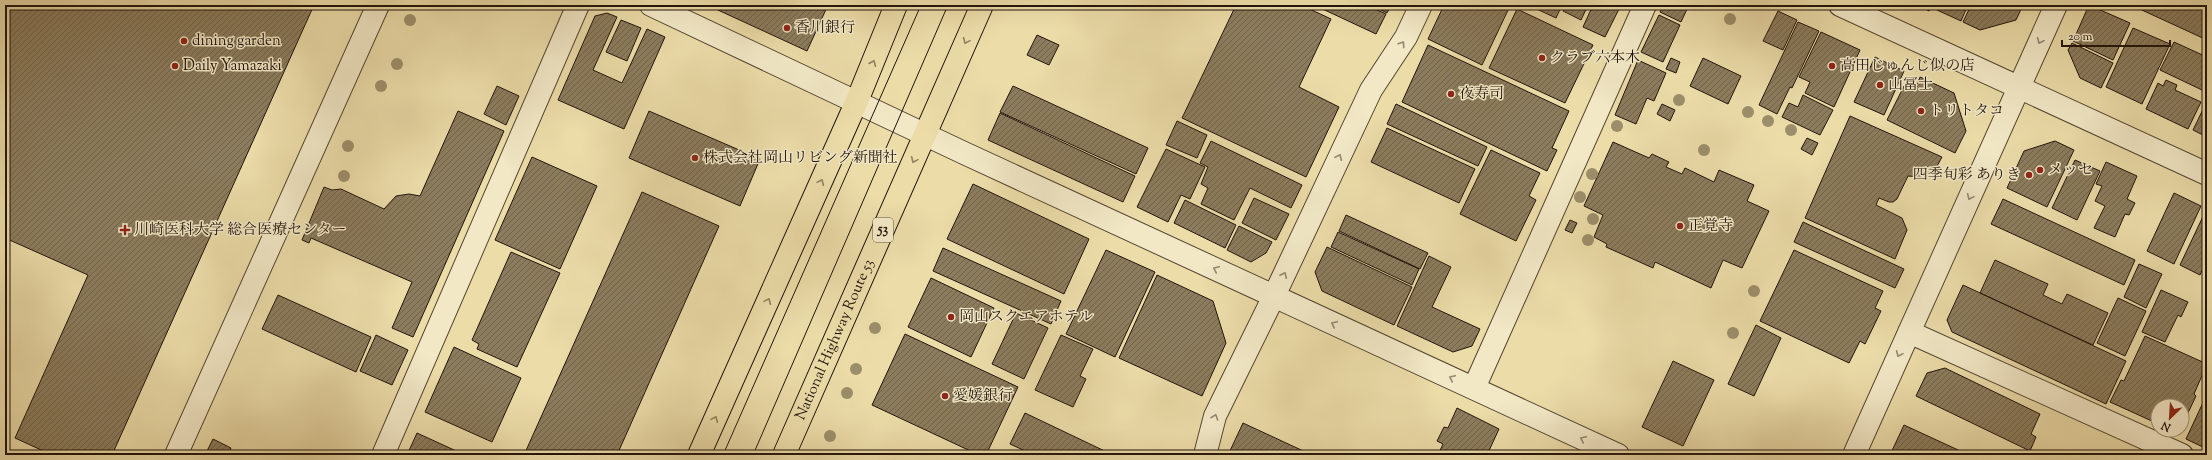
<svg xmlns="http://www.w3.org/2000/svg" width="2212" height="460" viewBox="0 0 2212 460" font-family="'Sorts Mill Goudy','Noto Serif JP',serif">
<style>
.building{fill:url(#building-hatch);stroke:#22140b}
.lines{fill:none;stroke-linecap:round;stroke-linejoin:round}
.minor-casing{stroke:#544632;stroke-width:24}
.tertiary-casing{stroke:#544632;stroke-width:24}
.trunk-casing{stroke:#22140b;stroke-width:24}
.minor{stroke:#f2e8c6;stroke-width:22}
.tertiary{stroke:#f2e8c6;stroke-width:22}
.trunk{stroke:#ebdca8;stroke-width:22}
.tram{stroke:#22140b;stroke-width:1}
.tree{fill:#9c8e6a}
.oneway{stroke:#918261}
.oneway2{stroke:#948972}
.poi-dot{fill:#8f2418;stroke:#f2e8c6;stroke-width:1.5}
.labels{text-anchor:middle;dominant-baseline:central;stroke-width:3;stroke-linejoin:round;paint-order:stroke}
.shield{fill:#f2e8c6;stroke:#605443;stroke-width:1}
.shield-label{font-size:14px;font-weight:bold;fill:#22140b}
.poi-label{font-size:15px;fill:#22140b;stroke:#f2e8c6;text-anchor:start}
.street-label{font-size:15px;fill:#22140b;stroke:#f2e8c6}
</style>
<defs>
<pattern id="building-hatch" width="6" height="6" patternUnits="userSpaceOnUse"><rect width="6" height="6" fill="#8b7c5d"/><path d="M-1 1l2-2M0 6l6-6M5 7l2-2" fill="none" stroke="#71644b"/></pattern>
</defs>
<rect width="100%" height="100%" fill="#ebdca8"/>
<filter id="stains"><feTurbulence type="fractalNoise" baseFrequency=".005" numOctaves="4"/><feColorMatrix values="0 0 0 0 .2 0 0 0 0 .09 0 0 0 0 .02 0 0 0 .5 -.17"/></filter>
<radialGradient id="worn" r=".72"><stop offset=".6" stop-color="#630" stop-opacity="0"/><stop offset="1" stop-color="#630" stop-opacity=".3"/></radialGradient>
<!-- building -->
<path class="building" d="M5,5H314L112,455H52L15,438L88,275L5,238Z
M707,5H828L807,51Z
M1236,5H1301L1331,19L1299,87L1339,107L1306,177L1182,118Z
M1314,5H1366L1386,14L1376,34Z
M1371,5H1391L1387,13Z
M1444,5L1510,6L1482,65L1428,39Z
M1528,5H1562L1556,18Z
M1566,5H1588L1581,20L1563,11Z
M1593,5H1621L1605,37L1583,27Z
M1664,5H1689L1681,22L1660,12Z
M1917,5H1932L1929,11Z
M1939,5H1968L1961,21L1937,10Z
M1971,5H2023L2016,20L1980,30L1963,22Z
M2089,5L2130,23L2113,60L2073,41Z
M2131,5H2207V40Z
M1517,9L1593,45L1565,103L1489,68Z
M1778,11L1797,20L1783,50L1763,41Z
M607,13L617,17L593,70L622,83L647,29L665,37L624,129L558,100L595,16Z
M1659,15L1680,25L1663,62L1641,52Z
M621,20L641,28L627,61L606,52Z
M1798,22L1819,31L1792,88L1790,87L1777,114L1759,105Z
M2133,28L2170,44L2142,104L2106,87Z
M1821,32L1860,50L1834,107L1805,93L1810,82L1799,77Z
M1037,35L1059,45L1049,65L1027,55Z
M2174,42L2207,57V80L2202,90L2160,70Z
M2072,43L2113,63L2101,88L2080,78L2068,50Z
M1428,45L1569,111L1552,148L1557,150L1547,171L1402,102Z
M1875,57L1904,71L1884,115L1854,102Z
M1671,58L1680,62L1676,73L1666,69Z
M1703,58L1741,76L1728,104L1690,86Z
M1638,60L1666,73L1654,101L1647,98L1636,124L1615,115Z
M1920,77L1954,93L1966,131L1955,153L1887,120L1904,86L1914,91Z
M2166,80L2177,85L2175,90L2201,102L2188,129L2146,109L2158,83L2163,86Z
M497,86L519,96L506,125L484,114Z
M1013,86L1148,148L1136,174L1000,112Z
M1803,95L1833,110L1820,135L1782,117L1789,103L1798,107Z
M2207,101V137L2193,130Z
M1396,104L1487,147L1478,166L1387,124Z
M1662,104L1675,110L1670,121L1657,114Z
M458,111L504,131L413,337L392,328L412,282L311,238L309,243L302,240L324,187L332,190L341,189L384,209L396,196L409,194L420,196Z
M649,111L760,159L740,206L629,158Z
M1000,113L1135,176L1123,202L988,140Z
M1850,116L1942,157L1936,168L1928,174L1920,177L1908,176L1897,199L1893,202H1889L1879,198L1876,205L1902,218L1907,230L1895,259L1805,218Z
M1177,121L1207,135L1197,158L1166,145Z
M1387,128L1475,169L1459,203L1371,162Z
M1807,138L1818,143L1812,155L1801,149Z
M1211,141L1302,185L1291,208L1250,188L1234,220L1201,204L1208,188L1201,184L1208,167L1200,163Z
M2055,141L2074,150L2047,207L2007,188L2024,151Z
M1613,142L1649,158L1652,154L1669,162L1666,167L1682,174L1685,168L1714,182L1719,170L1754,185L1747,201L1769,211L1742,268L1723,260L1711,288L1655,262L1653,268L1606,247L1607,244L1594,237L1603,215L1584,206Z
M1166,149L1205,167L1190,199L1181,195L1168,222L1137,207Z
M1491,150L1540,173L1529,196L1536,200L1516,241L1460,214Z
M532,157L597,186L560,269L495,240Z
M2075,160L2100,171L2077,220L2052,208Z
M2106,162L2137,176L2127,199L2135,203L2129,215L2125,214L2115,237L2094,228L2105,206L2095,201L2102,186L2096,184Z
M973,184L1089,239L1064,294L947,239Z
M642,192L719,226L617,455H524Z
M2174,193L2201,206L2174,264L2147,251Z
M1254,198L1289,214L1276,240L1242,223Z
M2003,199L2135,260L2124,285L1991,224Z
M1185,200L1236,225L1225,248L1174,223Z
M2207,208V260L2200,275L2180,265Z
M1346,215L1428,253L1420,269L1339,231Z
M1570,220L1577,223L1572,233L1565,230Z
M1803,222L1904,269L1895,288L1794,242Z
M1239,226L1272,242L1266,253L1251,262L1227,250Z
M1338,232L1419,269L1412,285L1331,247Z
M1327,247L1412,287L1394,325L1322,291L1315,272Z
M943,248L1061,301L1051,324L933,271Z
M1106,250L1155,272L1115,357L1066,334Z
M1794,250L1883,291L1875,308L1881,311L1865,344L1860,341L1849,363L1760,321Z
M511,252L560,273L517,367L477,349L479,344L472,340Z
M1429,256L1451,267L1432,307L1480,329L1472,346L1453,352L1397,326Z
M1995,260L2048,284L2043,295L2062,304L2067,294L2108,313L2093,345L1980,293Z
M2139,264L2162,274L2146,308L2124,297Z
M2207,269V281L2202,279Z
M1157,275L1213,301L1226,343L1202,396L1119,358Z
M931,278L994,308L971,357L908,327Z
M1963,285L2126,361L2106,404L1952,332L1947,320Z
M2161,290L2188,302L2181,317L2178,315L2165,342L2142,332Z
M278,295L371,337L356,372L262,329Z
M2118,298L2146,311L2125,356L2097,343Z
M1016,313L1048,328L1024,379L992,364Z
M1756,325L1781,338L1754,396L1728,384Z
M905,334L1018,387L986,455H979L872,405Z
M376,335L408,350L392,385L360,371Z
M1061,335L1093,349L1080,376L1086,379L1073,407L1035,390Z
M2145,336L2207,364L2194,394L2196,396L2187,415L2182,412V406H2169L2163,403L2162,406H2158V414L2154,422L2110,402L2121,380L2124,381Z
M454,347L521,378L492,442L425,412Z
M1673,361L1714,380L1683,446L1642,427Z
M1945,368L2040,414L2031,434L2036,437L2030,451L1916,396L1927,373Z
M2207,381V393L2202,391Z
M2207,394V449L2186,439Z
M1457,408L1499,429L1487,455H1438L1443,444L1437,441L1444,427L1448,428Z
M1025,413L1113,455H1034L1010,444Z
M1243,423L1312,455H1228Z
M1904,425L1969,455H1890Z
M417,433L465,455H407Z
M213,439L231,448L228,455H205Z"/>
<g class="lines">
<!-- minor casing -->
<g class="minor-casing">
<path id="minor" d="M651,5L964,153L1618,455
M1840,5L2207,174
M1909,332L2182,455
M1474,388L1645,5
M383,455L578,5
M1205,455L1215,416L1274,296L1371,90L1406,37L1421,5
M1854,455L2056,5"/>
</g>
<!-- tertiary casing -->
<g class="tertiary-casing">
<path id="tertiary" d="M176,455L378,5"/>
</g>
<!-- trunk casing -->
<g class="trunk-casing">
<g id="trunk">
<path d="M699,455L857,101L896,5"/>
<path id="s1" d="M784,455L982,5"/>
</g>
</g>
<!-- minor -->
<use href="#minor" class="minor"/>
<!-- tertiary -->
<use href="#tertiary" class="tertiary"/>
<!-- trunk -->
<use href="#trunk" class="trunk"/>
<!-- tram -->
<path class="tram" d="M723,455L921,5
M753,455L948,5"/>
</g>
<!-- trees -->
<g class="tree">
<circle cx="1730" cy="19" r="6"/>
<circle cx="410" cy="20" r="6"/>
<circle cx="397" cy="64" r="6"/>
<circle cx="381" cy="86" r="6"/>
<circle cx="1679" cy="100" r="6"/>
<circle cx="1748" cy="112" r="6"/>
<circle cx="1768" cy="121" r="6"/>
<circle cx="1617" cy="126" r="6"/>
<circle cx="1791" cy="130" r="6"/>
<circle cx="348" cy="146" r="6"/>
<circle cx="1704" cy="150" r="6"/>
<circle cx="1592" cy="174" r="6"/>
<circle cx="344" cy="176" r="6"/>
<circle cx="1580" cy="197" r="6"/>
<circle cx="1593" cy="219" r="6"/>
<circle cx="1588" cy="240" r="6"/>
<circle cx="1754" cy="291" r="6"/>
<circle cx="875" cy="328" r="6"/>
<circle cx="1733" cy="333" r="6"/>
<circle cx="856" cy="369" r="6"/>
<circle cx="847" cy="393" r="6"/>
<circle cx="830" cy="436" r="6"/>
</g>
<!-- one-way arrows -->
<defs><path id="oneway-chevron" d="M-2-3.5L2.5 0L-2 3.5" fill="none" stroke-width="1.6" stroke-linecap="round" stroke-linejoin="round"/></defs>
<g class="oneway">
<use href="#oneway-chevron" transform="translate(966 41) rotate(114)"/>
<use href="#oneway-chevron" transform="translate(873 63) rotate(-67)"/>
<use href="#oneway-chevron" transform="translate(914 160) rotate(114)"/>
<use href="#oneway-chevron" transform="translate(821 182) rotate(-66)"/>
<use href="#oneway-chevron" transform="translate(768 301) rotate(-66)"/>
<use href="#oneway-chevron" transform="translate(715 419) rotate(-66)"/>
</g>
<g class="oneway2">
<use href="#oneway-chevron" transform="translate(2040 41) rotate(114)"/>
<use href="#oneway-chevron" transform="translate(1402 44) rotate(-56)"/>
<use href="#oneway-chevron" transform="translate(1339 157) rotate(-65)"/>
<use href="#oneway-chevron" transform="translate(1970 197) rotate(114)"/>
<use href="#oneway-chevron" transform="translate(1216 269) rotate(-155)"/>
<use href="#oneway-chevron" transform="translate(1284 275) rotate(-65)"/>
<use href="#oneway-chevron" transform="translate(1334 324) rotate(-155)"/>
<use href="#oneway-chevron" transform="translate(1899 354) rotate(114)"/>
<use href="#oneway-chevron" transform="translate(1452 378) rotate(-155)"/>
<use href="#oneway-chevron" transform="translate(1215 417) rotate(-71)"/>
<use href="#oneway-chevron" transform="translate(1583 439) rotate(-155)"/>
</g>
<!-- markers -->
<g class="poi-dot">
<circle cx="787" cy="28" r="4"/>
<circle cx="184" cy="41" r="4"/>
<circle cx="1542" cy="58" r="4"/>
<circle cx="175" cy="66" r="4"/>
<circle cx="1832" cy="66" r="4"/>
<circle cx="1880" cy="85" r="4"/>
<circle cx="1451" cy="94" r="4"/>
<circle cx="1921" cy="111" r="4"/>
<circle cx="695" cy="158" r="4"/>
<circle cx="2040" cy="170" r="4"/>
<circle cx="2029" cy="175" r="4"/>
<circle cx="1680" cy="226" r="4"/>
<path d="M123 224h4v4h4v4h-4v4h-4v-4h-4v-4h4z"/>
<circle cx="951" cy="317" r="4"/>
<circle cx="945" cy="396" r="4"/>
</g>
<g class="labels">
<!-- shield labels -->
<rect class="shield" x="873" y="218" width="20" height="24" rx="3"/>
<g class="shield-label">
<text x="883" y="230">53</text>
</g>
<!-- poi labels -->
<g class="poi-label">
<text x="795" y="28">香川銀行</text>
<text x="192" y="41">dining garden</text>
<text x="1550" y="58">クラブ六本木</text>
<text x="183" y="66">Daily Yamazaki</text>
<text x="1840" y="66">高田じゅんじ似の店</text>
<text x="1888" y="85">山冨士</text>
<text x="1459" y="94">夜寿司</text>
<text x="1929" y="111">トリトタコ</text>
<text x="703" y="158">株式会社岡山リビング新聞社</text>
<text x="2048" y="170">メッセ</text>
<text x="2021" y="175" text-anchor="end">四季旬彩 ありき</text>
<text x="1688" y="226">正覚寺</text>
<text x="134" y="230">川崎医科大学 総合医療センター</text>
<text x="959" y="317">岡山スクエアホテル</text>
<text x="953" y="396">愛媛銀行</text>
</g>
<!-- street labels -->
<g class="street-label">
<text stroke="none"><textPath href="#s1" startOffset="126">National Highway Route 53</textPath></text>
</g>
</g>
<!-- margin -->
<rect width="2212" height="460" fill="none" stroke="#ebdca8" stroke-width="20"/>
<rect x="6" y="6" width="2200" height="448" fill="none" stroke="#22140b" stroke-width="2"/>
<rect x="10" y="10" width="2192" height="440" fill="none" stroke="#22140b"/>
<!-- north arrow -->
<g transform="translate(2170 418) rotate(205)"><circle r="19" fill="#f2e8c6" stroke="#9f937b"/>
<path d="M0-3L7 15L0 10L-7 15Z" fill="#8f2418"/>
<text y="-6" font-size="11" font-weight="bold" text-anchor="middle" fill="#22140b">N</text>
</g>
<!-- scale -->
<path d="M2062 40v6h108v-6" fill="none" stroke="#22140b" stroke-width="2"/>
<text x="2068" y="40" font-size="12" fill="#22140b" stroke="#f2e8c6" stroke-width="3" paint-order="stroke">20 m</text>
<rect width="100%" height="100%" filter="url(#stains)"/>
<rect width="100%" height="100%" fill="url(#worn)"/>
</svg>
